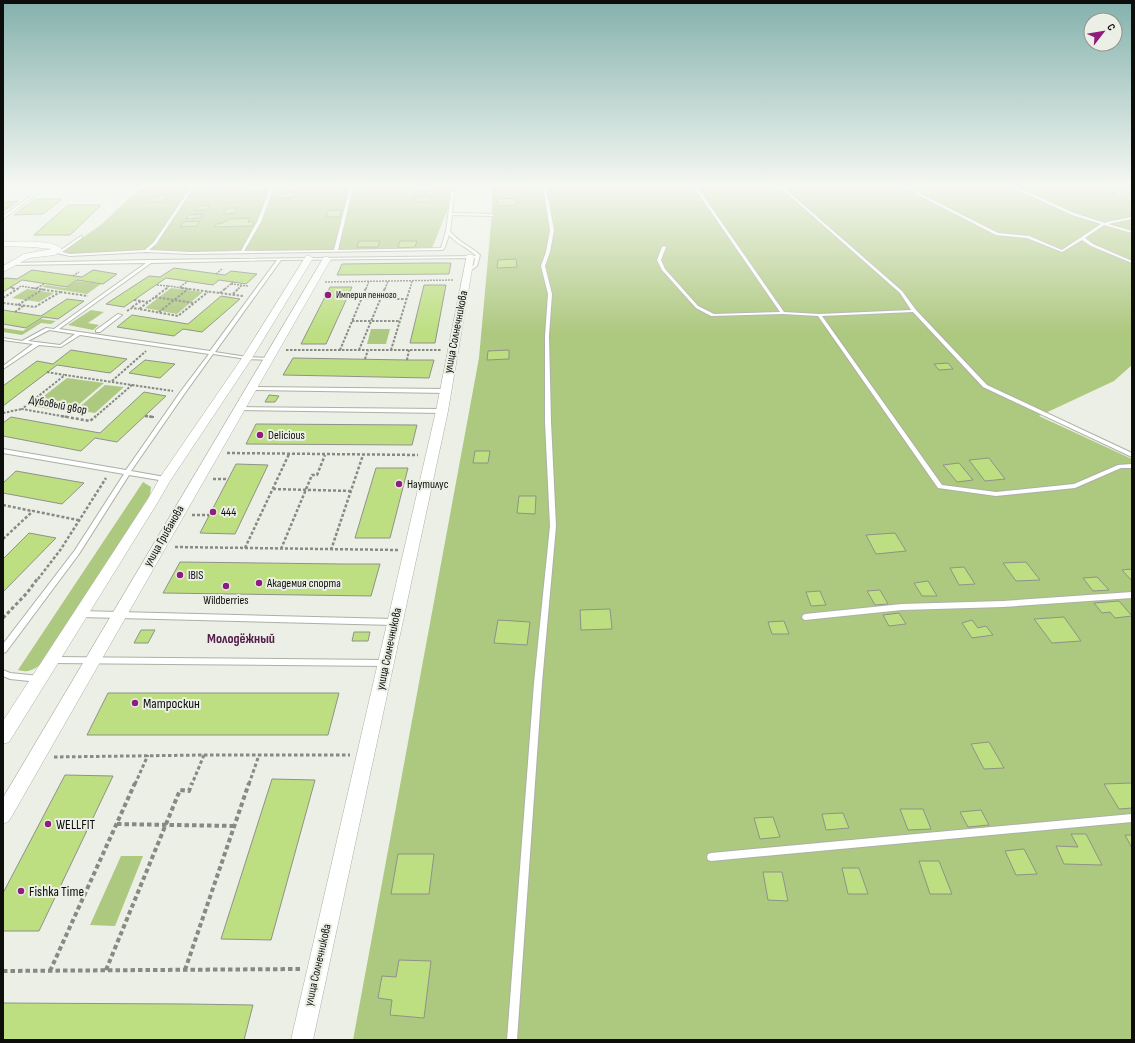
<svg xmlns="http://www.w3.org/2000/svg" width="1135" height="1043" viewBox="0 0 1135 1043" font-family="'Sofia Sans Condensed',sans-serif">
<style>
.green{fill:#adc87f}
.building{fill:#bddf82;stroke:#8f9289}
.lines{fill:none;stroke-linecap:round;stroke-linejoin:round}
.lane-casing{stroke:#acb0a6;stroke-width:2}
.street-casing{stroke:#acb0a6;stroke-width:1}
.path-far4{stroke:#878a83;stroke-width:1.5;stroke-dasharray:2 1;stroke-linecap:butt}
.path-far3{stroke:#878a83;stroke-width:2;stroke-dasharray:2.5 1.5;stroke-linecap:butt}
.path-far2{stroke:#878a83;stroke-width:2.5;stroke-dasharray:3 2;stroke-linecap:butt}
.path-far1{stroke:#878a83;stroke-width:3;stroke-dasharray:3.5 2.5;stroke-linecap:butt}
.path{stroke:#878a83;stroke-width:4;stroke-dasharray:4.5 3;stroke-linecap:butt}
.lane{fill:#fff;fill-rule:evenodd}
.street{fill:#fff;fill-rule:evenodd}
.poi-dot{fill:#8f1d7e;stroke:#ebefe5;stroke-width:1.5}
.labels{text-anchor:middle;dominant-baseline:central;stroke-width:4;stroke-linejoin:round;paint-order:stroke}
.far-poi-label{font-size:10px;fill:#0d0e0b;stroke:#ebefe5;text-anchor:start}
.street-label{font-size:12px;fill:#0d0e0b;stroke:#ebefe5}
.poi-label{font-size:12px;fill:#0d0e0b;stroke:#ebefe5;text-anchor:start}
.quarter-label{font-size:14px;font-weight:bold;fill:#56204d;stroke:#ebefe5}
.near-poi-label{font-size:14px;fill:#0d0e0b;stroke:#ebefe5;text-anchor:start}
</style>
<rect width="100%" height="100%" fill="#ebefe5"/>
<!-- green -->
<path class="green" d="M146,187H452L449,206L432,248L351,250H237L216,252L145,250L62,254L68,248L102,224L130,197Z
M492,187H1132V365L1114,381L1039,416L1132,459V1040H353L479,358L492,214Z
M77,281L101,284L87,294L42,287L46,285L66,288Z
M171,288L203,292L177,314L145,308Z
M27,289L54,293L39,302L12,298Z
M91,310L104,312L88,323L99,325L93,330L68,325Z
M41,319L56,321L51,324L41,323L22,335L3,332V328L23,331Z
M371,329H390L386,344H367Z
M67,378L104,383L70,412L31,406Z
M105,385L124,387L95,413L76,410Z
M143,482L151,487L150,495L47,658C38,667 31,674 18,670Z
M121,856H143L115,926L90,925Z"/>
<!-- building -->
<path class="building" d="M253,187H266L263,191L250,192Z
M415,187H431V191H415Z
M220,190L218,193L199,194L201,191Z
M1121,190L1131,194L1119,197L1112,194L1117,193L1114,191Z
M282,192H296L293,198H279Z
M169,195L163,202H149L155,196Z
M415,196H430L429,202H415Z
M516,198L517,205L498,206L497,199Z
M35,199H62L43,214L14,215Z
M18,201L3,211V202Z
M68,205H101L70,235H34Z
M210,205L206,210H194L198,206Z
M227,208H238L234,213L223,214Z
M341,210L340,217H326L328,211Z
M203,214L200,218L186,219L189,215Z
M250,218L248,222H254L252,226L214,227L216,224L223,223L225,221L229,220L230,219Z
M199,221L197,226L180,227L183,222Z
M359,241H380L378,247H357Z
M400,241H417L415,247L398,248Z
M516,259L517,267L497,268L498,260Z
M427,263H451L449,274L337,275L342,264Z
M174,268L225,275L231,271L257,274L246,284L219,280L213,285L166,278L124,307L106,304L149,276L160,277Z
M32,270L82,277L93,270L117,274L103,284L77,280L67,287L22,280L3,292V279L6,278L17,279Z
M424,285H446L435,343H410Z
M330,287H352L326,344H301Z
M221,296L240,299L202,332L183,329L174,336L117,327L132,315L188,324Z
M67,299L84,301L58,319L43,317L26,328L3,324V310L41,316Z
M71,350L127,359L110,373L57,365L3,406V386L37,361L53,364Z
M509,350V359L487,360L488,351Z
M293,358L407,360H434L429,378L283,375Z
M145,360L175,364L160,378L129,373Z
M948,363L953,369L939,370L934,364Z
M144,392L166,396L117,442L95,438L81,451L3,436V423L11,417L100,433Z
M269,395L279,396L275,402H265Z
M256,424L417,425L412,445L246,444Z
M475,451H490L488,463H473Z
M989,458L1005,479L985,481L969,460Z
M959,463L973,480L957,482L943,465Z
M236,464L268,465L235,534L200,533Z
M376,468H408L390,538H355Z
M16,471L84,483L62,504L3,493V483Z
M519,496H536L535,514L517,513Z
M29,533L56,538L3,592V559Z
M895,533L906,551L876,554L866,535Z
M180,562L342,564H380L371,596L163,593Z
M1026,562L1040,580L1016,581L1003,563Z
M964,567L975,584L959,585L950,568Z
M1132,569V581L1122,570Z
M1097,577L1109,590L1093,591L1083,578Z
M928,581L937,596H922L914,583Z
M880,590L888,604L875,605L867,591Z
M820,591L826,605L811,606L806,592Z
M1119,601L1132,616L1115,618L1110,612L1102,613L1094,603Z
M610,609L612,629L581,630L580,610Z
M899,613L906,624L889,626L883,615Z
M1064,617L1081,641L1052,643L1034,619Z
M498,620L530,622L527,645L494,643Z
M972,620L978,628L986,626L993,635L972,638L962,623Z
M784,621L789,634H772L768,622Z
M141,630H155L148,643H134Z
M354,632H370L368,641H352Z
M108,693H339L328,735H87Z
M989,742L1004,768L984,769L971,744Z
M65,775L113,776L39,931H3V893Z
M272,779L315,780L271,940L221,939Z
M1132,783V808L1119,809L1104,784Z
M900,809H923L931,829L908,830Z
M981,810L989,825L968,827L960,812Z
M843,813L849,828L826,830L822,814Z
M773,817L780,837L760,839L754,818Z
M1071,834H1086L1102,865L1064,864L1056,846L1078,847Z
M1125,835H1132V848Z
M1024,849L1037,874L1016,875L1005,851Z
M398,854H434L429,894H391Z
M919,861H939L952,894H930Z
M842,868H859L868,894H848Z
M763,872H782L788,901L768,900Z
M399,960L431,961L424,1018L390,1015L392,1000L378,998L382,976L396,977Z
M3,1003L188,1004L253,1005L244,1040H3Z"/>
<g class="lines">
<!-- lane casing -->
<g class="lane-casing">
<path id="lane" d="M38,187H41L38,193L3,219V216L36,192Z
M191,187H194L156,244L149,250L191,252L241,251L257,222L271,187H274L261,222L244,251L334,250L350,187H353L338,250L441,248L446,231L452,187H455L452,213L492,214L494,215L492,216L452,215L450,231C458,242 470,246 480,255L477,266L468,272L466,271L474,265L475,258L281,260L215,352L247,357L269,358L271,359V360L247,359L213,354L185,393L131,471L165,477L168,479L167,480L165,481L129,475L79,554L6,652L3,653V644L75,550L124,474L3,453V449L126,470L181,391L209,354L80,335L61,347L39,345L3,369V366L33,344L3,340V338L22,341L46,328L54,329L146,263L11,265L9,264L10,263L151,260L476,256C468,247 456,244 449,235L444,249L442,250L191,254L146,252L70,256L52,252L54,251L58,252L81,236H82V238L62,252L70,254L145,250L154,242ZM277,260L210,351L59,329L151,263ZM49,330L75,334L60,345L28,341Z
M543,187H546L554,230L550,252L545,266L552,294L549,336L551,422L556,526L542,683L517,1040H507L534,683L550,526L545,422V336L548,294L541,266L546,252L550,230Z
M694,187H697L784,312L819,314L911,310L900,293L780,187H783L902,291L916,310L987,385L1132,453V457L983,387L913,312L822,316L942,485L996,492L1074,484L1118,465L1132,464V468H1121L1075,488L996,496L938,488L818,316L783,314L711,316L696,308L662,270L657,260L662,247L664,246L666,247L661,260L665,269L698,306L714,314L780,312Z
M903,187H907L998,233L1029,236L1062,250L1101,224L1072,215L1014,188V187H1017L1074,213L1105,223L1107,222L1132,217V219L1108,224L1132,231V233L1104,225L1085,238L1093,244L1132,261V263L1091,246L1082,240L1062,252L1027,238L996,235Z
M118,314L122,315L100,332H96V330Z
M251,387L446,389L448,391L446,393L249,390V388Z
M240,407L442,409L445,411L442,413L238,410L237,409Z
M1132,592V598L1003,607L902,610L805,620L803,619L802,617L803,615L805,614L902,604L1003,601Z
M80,611L394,619L396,620L397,622L396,624L394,625L80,617L78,616L77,614L78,612Z
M52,657L385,660L388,661L389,663L388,665L385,666L52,663L49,662L48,660L49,658Z
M3,670L10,673L39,676L42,677L43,679L42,681L39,682L10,679L3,676Z
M1132,814V822L711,861L708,860L707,857L708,854L711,853Z"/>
</g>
<!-- street casing -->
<g class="street-casing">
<path id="street" d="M3,242C17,242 52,239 62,249L55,255L29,258L3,272V266L24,254L52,249L32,247L3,246Z
M467,255H473L474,257L448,411L313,1040H291L436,411Z
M306,256H309L313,258L252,358L170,481L156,505L9,742L3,744V721L148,499L161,476L242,358Z
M324,257H327L331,259L9,821L3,824V798Z"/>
</g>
<!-- path-far4 -->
<path class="path-far4" d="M3,192L14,187
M216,274L222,269
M73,276L79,272
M325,282L454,280
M231,284L248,286
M157,285L169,286
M10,287L15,289
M180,287L188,281
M37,288L44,284
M17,289L21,286L38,289
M166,289L169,286L189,289
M225,289L233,282
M238,289L242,285
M366,289L369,281
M385,289L388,281
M410,289L412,281"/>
<!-- path-far3 -->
<path class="path-far3" d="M12,288L16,289
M167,288L139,309L178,316L208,292
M181,288L243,296
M60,292L88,296
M220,293L226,288
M233,294L239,288
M155,297L193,303
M3,298L19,288
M361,299H406
M134,300L148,302
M3,303L35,307L60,292L32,288
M18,305L43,289
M132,307L141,301
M127,311L132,308L139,309
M15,312L23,306
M159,312L188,289
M352,321H400
M286,350H441
M340,350L366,288
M359,350L385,288
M391,350L410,288
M365,359L368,350
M407,360L409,350
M47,372L64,375
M112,381L146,351
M132,385L173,391
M3,413L22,409
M145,416L154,417
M67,417L22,409L65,375L132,385L95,417"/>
<!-- path-far2 -->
<path class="path-far2" d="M61,416L90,421L96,416
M145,416L154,417
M227,453L418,455
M213,479H228
M273,489L351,491
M3,505L32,511
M192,515H209
M3,539L33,511L78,520
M175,547L398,550
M245,548L289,454
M281,549L312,475H317L325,455
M331,550L363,455
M38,579L61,549L106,478"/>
<!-- path-far1 -->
<path class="path-far1" d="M3,618L27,593L38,578
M204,755H350
M54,757L204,755L192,784
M135,784L148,755
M249,784L259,755"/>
<!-- path -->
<path class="path" d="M117,824L234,826
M106,970L180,790L189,791L192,783
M185,970L249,783
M3,971L300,969
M50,971L135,783"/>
<!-- lane -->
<use href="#lane" class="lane"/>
<!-- street -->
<use href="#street" class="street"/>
</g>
<!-- sky -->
<linearGradient id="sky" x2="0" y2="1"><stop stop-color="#84b1ac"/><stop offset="0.56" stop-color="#f6f8f3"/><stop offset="1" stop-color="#f6f8f3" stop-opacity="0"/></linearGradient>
<rect width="1135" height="333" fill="url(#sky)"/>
<!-- markers -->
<g class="poi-dot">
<circle cx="328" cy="295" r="4"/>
<circle cx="260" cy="435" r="4"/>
<circle cx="399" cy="484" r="4"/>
<circle cx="213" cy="512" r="4"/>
<circle cx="180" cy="575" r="4"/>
<circle cx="259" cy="583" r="4"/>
<circle cx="226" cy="586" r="4"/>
<circle cx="135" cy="703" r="4"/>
<circle cx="48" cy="824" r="4"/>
<circle cx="21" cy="891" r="4"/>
</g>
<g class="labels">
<!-- far-poi labels -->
<g class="far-poi-label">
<text x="336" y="295">Империя пенного</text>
</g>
<!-- street labels -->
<g class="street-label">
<text transform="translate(456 332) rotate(-79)">улица Солнечникова</text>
<text transform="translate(58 405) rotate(11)">Дубовый двор</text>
<text transform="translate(164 536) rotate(-60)">улица Грибанова</text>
<text transform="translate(389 649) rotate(-78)">улица Солнечникова</text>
<text transform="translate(318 965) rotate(-77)">улица Солнечникова</text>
</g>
<!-- poi labels -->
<g class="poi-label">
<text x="268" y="435">Delicious</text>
<text x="407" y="484">Наутилус</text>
<text x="221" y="512">444</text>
<text x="188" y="575">IBIS</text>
<text x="267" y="583">Академия спорта</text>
<text x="226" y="600" text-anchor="middle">Wildberries</text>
</g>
<!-- quarter labels -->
<g class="quarter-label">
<text x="241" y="638">Молодёжный</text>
</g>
<!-- near-poi labels -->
<g class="near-poi-label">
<text x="143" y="703">Матроскин</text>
<text x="56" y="824">WELLFIT</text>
<text x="29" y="891">Fishka Time</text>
</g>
</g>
<!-- border -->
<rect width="1135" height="1043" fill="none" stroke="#0d0e0b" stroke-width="8"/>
<!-- north arrow -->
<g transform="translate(1103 32) rotate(59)"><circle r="19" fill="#ebefe5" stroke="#92958e"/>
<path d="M0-3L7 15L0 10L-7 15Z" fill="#8f1d7e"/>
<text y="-6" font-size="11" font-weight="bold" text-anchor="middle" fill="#0d0e0b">С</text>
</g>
</svg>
